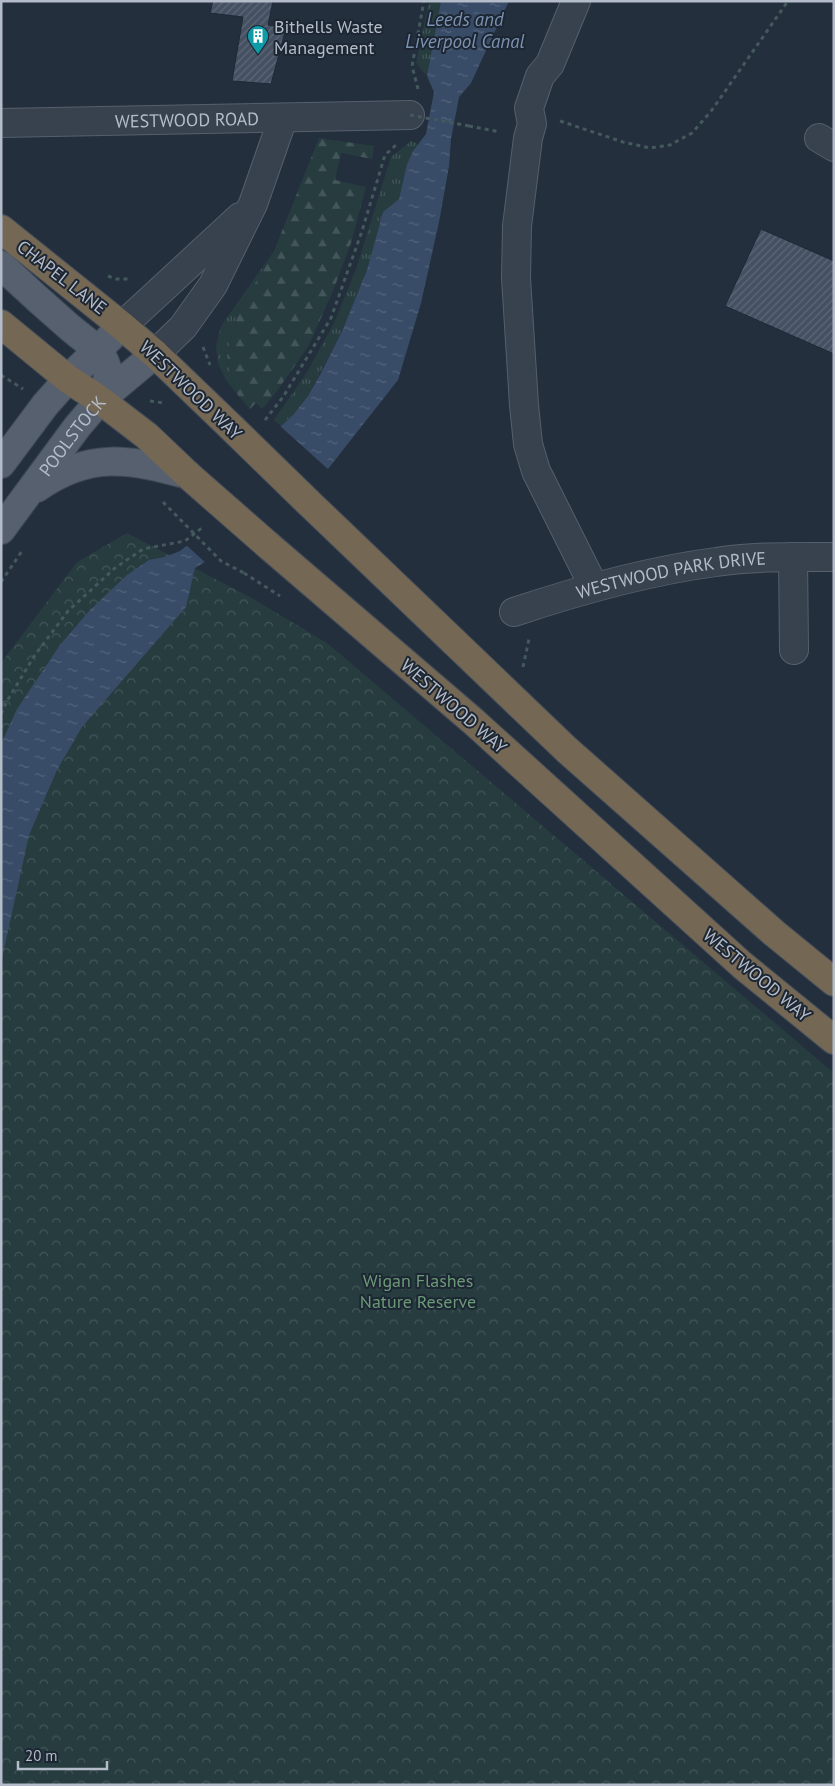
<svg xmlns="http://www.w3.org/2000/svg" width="835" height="1786" viewBox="0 0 835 1786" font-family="'PT Sans',sans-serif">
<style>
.grass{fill:url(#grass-tufts)}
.forest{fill:url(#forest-firs)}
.park{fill:url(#park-crowns)}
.water{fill:url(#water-ripples)}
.pier{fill:#242f3e}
.building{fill:url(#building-hatch);stroke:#1f2835}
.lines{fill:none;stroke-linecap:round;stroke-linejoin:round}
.minor-casing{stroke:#565f6c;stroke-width:30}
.major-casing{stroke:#414a57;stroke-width:30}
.highway-casing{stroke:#434c59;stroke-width:30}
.path{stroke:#44595c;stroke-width:3;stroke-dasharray:4 4;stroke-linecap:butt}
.minor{stroke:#38414e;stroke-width:28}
.major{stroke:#56606e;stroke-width:28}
.highway{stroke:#746855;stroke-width:28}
.highway-bridge-casing{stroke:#434c59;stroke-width:30;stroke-linecap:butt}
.path-bridge{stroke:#44595c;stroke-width:3;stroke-dasharray:4 4;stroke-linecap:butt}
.highway-bridge{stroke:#746855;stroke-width:28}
.labels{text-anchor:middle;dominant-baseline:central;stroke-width:4;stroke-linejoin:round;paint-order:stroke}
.poi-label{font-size:18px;fill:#b4bcc9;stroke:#1d2633;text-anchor:start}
.street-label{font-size:18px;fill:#b4bcc9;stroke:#1d2633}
.park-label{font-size:18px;fill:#6b9a76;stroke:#1d2633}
.water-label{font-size:19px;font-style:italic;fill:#7c92b1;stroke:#1d2633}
</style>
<defs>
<pattern id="grass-tufts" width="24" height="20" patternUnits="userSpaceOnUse" patternTransform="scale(1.25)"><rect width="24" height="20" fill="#263c3f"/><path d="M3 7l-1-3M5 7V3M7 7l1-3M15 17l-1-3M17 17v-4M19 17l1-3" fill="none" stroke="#435659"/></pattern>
<pattern id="forest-firs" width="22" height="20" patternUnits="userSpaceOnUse" patternTransform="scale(1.25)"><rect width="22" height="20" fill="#263c3f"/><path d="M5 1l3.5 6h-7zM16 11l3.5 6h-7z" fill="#435659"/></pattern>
<pattern id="park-crowns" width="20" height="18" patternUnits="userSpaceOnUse" patternTransform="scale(1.25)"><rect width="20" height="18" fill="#263c3f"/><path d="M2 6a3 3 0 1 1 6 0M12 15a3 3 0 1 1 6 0" fill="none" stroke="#435659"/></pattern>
<pattern id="water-ripples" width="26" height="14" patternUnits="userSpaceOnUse" patternTransform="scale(1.25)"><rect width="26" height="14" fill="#394c67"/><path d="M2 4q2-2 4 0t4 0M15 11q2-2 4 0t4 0" fill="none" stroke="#53647b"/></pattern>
<pattern id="building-hatch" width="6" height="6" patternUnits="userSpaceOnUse" patternTransform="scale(1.25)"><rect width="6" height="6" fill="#455162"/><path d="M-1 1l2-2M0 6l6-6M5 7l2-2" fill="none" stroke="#5d6877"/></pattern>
</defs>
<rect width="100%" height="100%" fill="#242f3e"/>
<!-- grass -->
<path class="grass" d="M429,1H441L427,76L416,63Z
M411,141L418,144L413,151L407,164L399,199L383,212L367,270L343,329L308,396L293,415L281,426L274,420L307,372L334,323L356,269L391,157Z
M274,251L238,312L227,356L236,393L226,380L218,364L216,346L221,326Z"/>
<!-- forest -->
<path class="forest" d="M319,138L374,146L372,159L341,153L335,180L366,187L351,243L333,291L308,347L277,391L262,409L256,403L250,409L236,393L227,356L238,312L274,251Z"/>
<!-- park -->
<path class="park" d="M127,533L248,596L327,643L834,1073V1785H1V663L77,562Z"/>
<!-- water -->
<path class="water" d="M441,1H509L471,83L459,97L451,139L449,166L439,222L421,303L398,380L324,474L260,529L195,568L186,607L82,727L57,770L29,835L1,963V744L17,709L60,645L90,610L127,575L149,560L165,557L180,551L227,514L281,426L293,415L308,396L321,373L343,329L367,270L383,212L399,199L407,164L413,151L426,134L434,92L427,76Z"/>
<!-- pier -->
<path class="pier" d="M279,425L330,471L262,531L207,564L185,544L225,513L226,495Z"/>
<!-- building -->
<path class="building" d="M213,1H273L268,25L286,28L271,84L232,81L243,17L210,13Z
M761,229L834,261V354L725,306Z"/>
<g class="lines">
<!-- minor casing -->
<g class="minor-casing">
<g id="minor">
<path d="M576,1L550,64L540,76L529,108L532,124L528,138L517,226L516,278L524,405L528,444L536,471L594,587"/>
<path id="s1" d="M1,123L410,115"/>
<path d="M819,138L834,147"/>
<path d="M122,326L240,217"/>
<path d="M155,354L183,327L213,285L253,204L283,118"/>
<path d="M793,557L794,650"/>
<path id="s2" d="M514,612C580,590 647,571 716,562C755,556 795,557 834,557"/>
</g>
</g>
<!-- major casing -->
<g class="major-casing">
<g id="major">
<path d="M1,265C23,286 45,306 67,325C79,336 96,346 104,360C111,373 107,389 100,400"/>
<path d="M1,464L45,405L68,379L122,326"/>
<path d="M37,488C90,451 129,459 188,475"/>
<path id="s3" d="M1,530L77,427L100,400L155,354"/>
</g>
</g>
<!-- highway casing -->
<g class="highway-casing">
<path id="highway" d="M1,229L122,326L155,354L232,428
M1,324L68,379L100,400L147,436L188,475
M309,503L567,750L774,933L834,982
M269,546L474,722L742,965L834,1040"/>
</g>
<!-- path -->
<path class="path" d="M418,89L412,66L424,1
M560,121L623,142L650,148L670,145L692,133L712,110L788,1
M469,126L500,132
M108,276L116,279H131
M203,347L210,365
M1,375L23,389
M150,401L164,403
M265,420L283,397L331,318L362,231L385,155L396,145
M244,573L280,596
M1,582L22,551
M523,667L529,639
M1,714L7,701L35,655L68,611L115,568L143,549L185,541L203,527"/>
<!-- minor -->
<use href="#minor" class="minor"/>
<!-- major -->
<use href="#major" class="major"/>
<!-- highway -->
<use href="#highway" class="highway"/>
<!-- highway-bridge casing -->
<g class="highway-bridge-casing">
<path id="highway-bridge" d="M232,428L309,503
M188,475L269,546"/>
</g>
<!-- path-bridge -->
<path class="path-bridge" d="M410,115L469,126
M163,502L221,561L244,573"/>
<!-- highway-bridge -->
<use href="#highway-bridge" class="highway-bridge"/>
</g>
<!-- icons -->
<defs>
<g id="building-pin" transform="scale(1.125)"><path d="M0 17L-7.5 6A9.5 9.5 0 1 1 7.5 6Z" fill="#0f9aa8" stroke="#1d2633"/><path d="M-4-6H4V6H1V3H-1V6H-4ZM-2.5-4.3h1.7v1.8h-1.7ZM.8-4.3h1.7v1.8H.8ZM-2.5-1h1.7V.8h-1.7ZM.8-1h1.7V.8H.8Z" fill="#fff"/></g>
</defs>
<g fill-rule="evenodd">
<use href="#building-pin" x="258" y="36"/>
</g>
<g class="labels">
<!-- poi labels -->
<g class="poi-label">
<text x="274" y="26">Bithells Waste<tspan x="274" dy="21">Management</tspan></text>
</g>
<!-- street labels -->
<g class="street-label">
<text stroke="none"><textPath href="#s1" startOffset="186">WESTWOOD ROAD</textPath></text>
<text transform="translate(62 277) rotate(38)">CHAPEL LANE</text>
<text transform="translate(191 390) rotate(44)">WESTWOOD WAY</text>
<text stroke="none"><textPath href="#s3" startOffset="118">POOLSTOCK</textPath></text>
<text stroke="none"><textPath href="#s2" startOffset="162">WESTWOOD PARK DRIVE</textPath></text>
<text transform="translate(454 706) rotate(41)">WESTWOOD WAY</text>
<text transform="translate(757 975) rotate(40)">WESTWOOD WAY</text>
</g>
<!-- park labels -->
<g class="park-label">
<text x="418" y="1280">Wigan Flashes<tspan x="418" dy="21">Nature Reserve</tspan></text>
</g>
<!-- water labels -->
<g class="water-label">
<text x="465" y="19">Leeds and<tspan x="465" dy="22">Liverpool Canal</tspan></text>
</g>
</g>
<!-- border -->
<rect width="835" height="1786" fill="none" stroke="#b4bcc9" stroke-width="5"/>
<!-- scale -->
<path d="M18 1761v8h89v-8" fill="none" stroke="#b4bcc9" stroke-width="2.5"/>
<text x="25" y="1761" font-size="15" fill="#b4bcc9" stroke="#1d2633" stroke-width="4" paint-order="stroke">20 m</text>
</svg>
